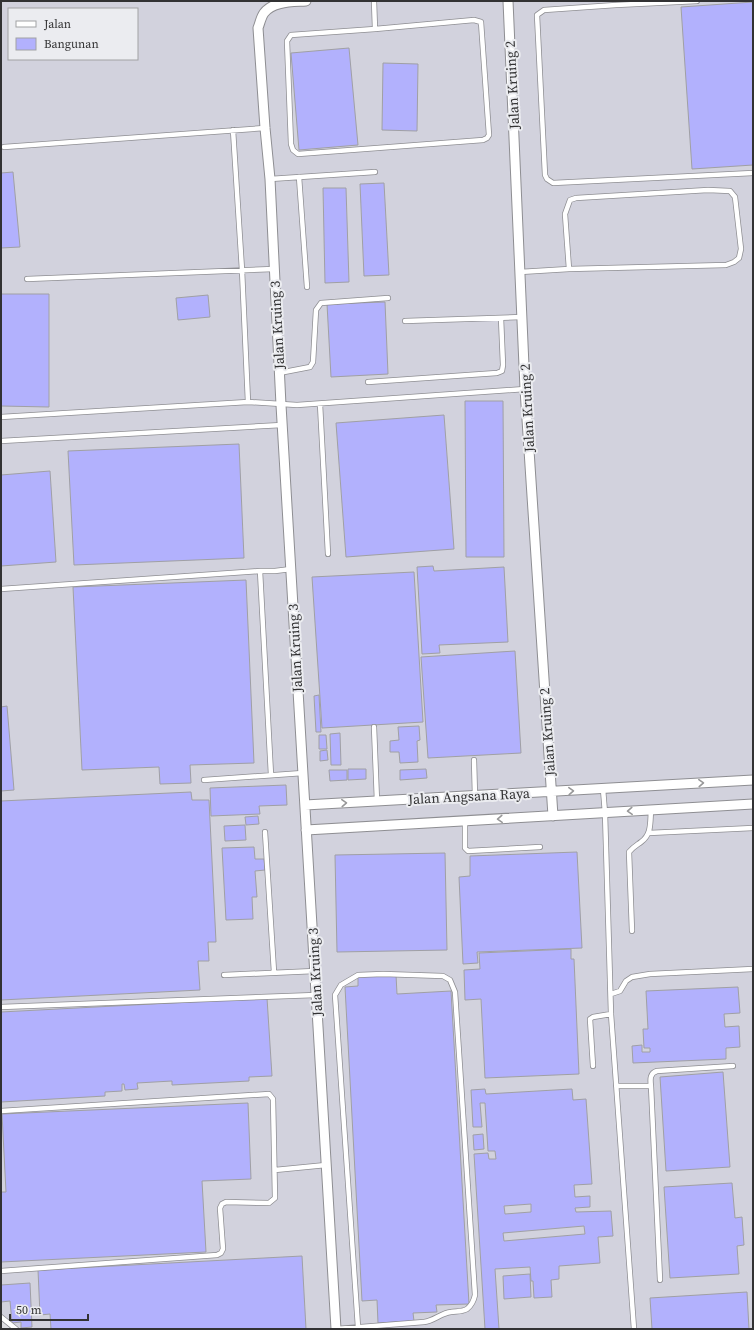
<svg xmlns="http://www.w3.org/2000/svg" width="754" height="1330" viewBox="0 0 754 1330" font-family="'Source Serif 4',serif">
<style>
.built{fill:#d2d2dd;fill-rule:evenodd}
.building{fill:#b2b1fd;stroke:#a0a0a4;fill-rule:evenodd}
.lines{fill:none;stroke-linecap:round;stroke-linejoin:round}
.lane-casing{stroke:#8e8e92;stroke-width:6}
.street-casing{stroke:#8e8e92;stroke-width:11}
.lane{stroke:#fff;stroke-width:4.5}
.street{stroke:#fff;stroke-width:9}
.oneway{stroke:#989899}
.labels{text-anchor:middle;dominant-baseline:central;stroke-width:4;stroke-linejoin:round;paint-order:stroke}
.street-label{font-size:14px;fill:#323233;stroke:#ebecf0}
</style>
<rect width="100%" height="100%" fill="#dedee2"/>
<!-- built -->
<path class="built" d="M1,1H753V1329H11L1,1320ZM9,9H137V59H9Z"/>
<!-- building -->
<path class="building" d="M753,2V165L692,169L681,7Z
M349,48L358,145L299,150L291,53Z
M383,63L418,64L417,131L382,130Z
M13,172L20,247L1,248V173Z
M384,183L389,275L364,276L360,184Z
M323,188H346L349,282L325,283Z
M1,294H49V407L1,406Z
M208,295L210,317L178,320L176,298Z
M385,302L388,374L331,377L327,304Z
M465,401H503L504,557H466Z
M444,415L454,549L346,557L336,423Z
M239,444L244,558L74,565L68,451Z
M50,471L56,562L1,566V475Z
M433,566L434,571L504,567L508,642L439,645L440,653L422,654L417,567Z
M414,572L423,722L322,728L312,577Z
M246,580L254,763L190,765L191,783L160,784L159,767L82,770L73,587Z
M515,651L521,753L428,758L421,657Z
M319,695L321,732H316L314,696Z
M7,706L14,790L1,791V707Z
M419,726L420,740L417,741L418,762L400,763L399,752H390V741L399,740L398,727Z
M340,733L341,765H331L330,734Z
M319,735H326L327,749H319Z
M327,750L328,760L320,761V751Z
M348,769H366V779L348,780Z
M426,769L427,778L400,780V770Z
M329,770H347V780L330,781Z
M286,785L287,805L259,806L260,814L211,816L210,788Z
M191,792L192,800H209L216,942H208L209,961H198L200,990L1,1000V801Z
M258,816L259,824L246,825L245,817Z
M245,825L246,840L225,841L224,826Z
M254,847L255,859H264L265,870L255,871L257,897H252L253,919L226,920L222,848Z
M577,852L582,948L477,952L478,963L463,964L459,877L470,876V856Z
M445,853L447,950L337,952L335,855Z
M571,949V959H574L579,1074L485,1078L481,999L465,1000L464,970L480,969L479,953Z
M396,975L397,994L451,991L469,1304L436,1305L437,1312L413,1313L414,1321L378,1323L377,1300L362,1301L345,987L358,986V977Z
M738,987L740,1013L724,1014L725,1027L739,1026L740,1047L726,1048V1059L633,1063L632,1046L642,1045V1052H650V1048H644L643,1029H648L646,991Z
M267,998L272,1076L249,1077V1081L172,1085V1081L137,1083L138,1089L125,1090L124,1084H122V1091L105,1092V1096L1,1102V1012Z
M723,1072L730,1167L666,1171L660,1077Z
M485,1089L486,1094L572,1089L573,1100L586,1099L592,1184L574,1185L575,1197L590,1196V1207L575,1208L576,1212L611,1211L613,1236L598,1237L600,1263L559,1266V1279L551,1280L552,1297L534,1298L533,1281H531L530,1267L495,1269L499,1329H485L474,1154L488,1153L489,1159H496L495,1151H488L485,1103H480L482,1127H473L471,1090ZM531,1204V1212L505,1214L504,1206ZM584,1226L585,1234L504,1241L503,1233Z
M248,1103L251,1179L202,1181L206,1252L1,1262V1192H6L2,1114Z
M483,1134L484,1149L474,1150L473,1135Z
M732,1183L735,1218L742,1217L744,1245L737,1246L739,1274L670,1278L664,1187Z
M302,1256L306,1329H51L50,1314L40,1315L38,1270Z
M530,1274L531,1297L504,1299L503,1276Z
M30,1283L32,1327L21,1328V1322L12,1323L10,1301L1,1302V1285Z
M747,1292L749,1329H652L650,1298Z"/>
<g class="lines">
<!-- lane casing -->
<g class="lane-casing">
<path id="lane" d="M374,1L375,29L291,35L287,41L291,144L293,150L298,154L483,140L487,138L489,135L481,22L474,20L375,29
M697,1L616,5L544,10L537,15L545,175L547,179L553,183L753,173
M233,130L242,270L248,402
M4,147L265,128
M299,177L307,287
M270,179L375,172
M520,272L569,269L726,265L734,262L739,258L741,249L735,197L730,191L708,190L576,198L570,200L565,214L569,269
M27,279L274,269
M405,321L522,317
M279,373L310,367L313,362L316,310L321,303L388,298
M368,382L497,373L502,371L503,365L501,318
M320,404L328,554
M1,417L248,402L297,405L525,389
M1,441L282,425
M260,571L271,775
M1,589L260,571H275L291,569
M374,727L377,801
M474,760L475,796
M204,780L303,773
M603,789L605,813L611,1014L634,1329
M465,821V848L468,851L540,847
M265,832L274,972
M649,833L753,828
M632,931L629,852C633,847 637,845 641,842C652,834 650,822 651,810
M224,975L315,971
M611,994L620,991L626,981L632,977L650,974L753,969
M1,1007L316,995
M593,1066L590,1019L593,1017L611,1014
M616,1086H651C650,1079 650,1073 657,1071L733,1066
M651,1086L660,1280
M1,1111L269,1094L273,1099L275,1198L269,1203L226,1202L222,1204L220,1208L223,1249L221,1253L217,1255L1,1271
M275,1170L326,1165
M1,1317L16,1329
M336,1329L424,1322C434,1321 441,1313 451,1312C456,1311 462,1312 467,1309C472,1305 474,1300 475,1295L455,992L450,980L443,976L383,974L358,975L341,985L335,995L358,1327"/>
</g>
<!-- street casing -->
<g class="street-casing">
<path id="street" d="M306,1C293,2 273,1 264,13C261,17 260,23 258,28L265,128L270,179L281,405L336,1329
M508,1L525,389L553,816
M305,805L753,780
M306,830L753,804"/>
</g>
<!-- lane -->
<use href="#lane" class="lane"/>
<!-- street -->
<use href="#street" class="street"/>
</g>
<!-- one-way arrows -->
<defs><path id="oneway-chevron" d="M-2-3.5L2.5 0L-2 3.5" fill="none" stroke-width="1.6" stroke-linecap="round" stroke-linejoin="round"/></defs>
<g class="oneway">
<use href="#oneway-chevron" transform="translate(701 783) rotate(-3)"/>
<use href="#oneway-chevron" transform="translate(571 791) rotate(-3)"/>
<use href="#oneway-chevron" transform="translate(344 803) rotate(-3)"/>
<use href="#oneway-chevron" transform="translate(630 811) rotate(177)"/>
<use href="#oneway-chevron" transform="translate(500 819) rotate(177)"/>
</g>
<g class="labels">
<!-- street labels -->
<g class="street-label">
<text transform="translate(512 85) rotate(-93)">Jalan Kruing 2</text>
<text transform="translate(277 325) rotate(-93)">Jalan Kruing 3</text>
<text transform="translate(527 408) rotate(-93)">Jalan Kruing 2</text>
<text transform="translate(295 648) rotate(-93)">Jalan Kruing 3</text>
<text transform="translate(547 732) rotate(-94)">Jalan Kruing 2</text>
<text transform="translate(469 796) rotate(-3)">Jalan Angsana Raya</text>
<text transform="translate(315 972) rotate(-93)">Jalan Kruing 3</text>
</g>
</g>
<!-- border -->
<rect width="754" height="1330" fill="none" stroke="#323233" stroke-width="4"/>
<!-- legend -->
<rect x="8" y="8" width="130" height="52" fill="#ebecf0" stroke="#a1a2a4"/>
<rect x="16" y="21" width="20" height="6" fill="#ffffff" stroke="#a1a2a4"/>
<text x="44" y="28" font-size="12" fill="#323233">Jalan</text>
<rect x="16" y="38" width="20" height="12" fill="#b2b1fd" stroke="#a1a2a4"/>
<text x="44" y="48" font-size="12" fill="#323233">Bangunan</text>
<!-- scale -->
<path d="M10 1314v6h78v-6" fill="none" stroke="#323233" stroke-width="2"/>
<text x="16" y="1314" font-size="12" fill="#323233" stroke="#ebecf0" stroke-width="3" paint-order="stroke">50 m</text>
</svg>
